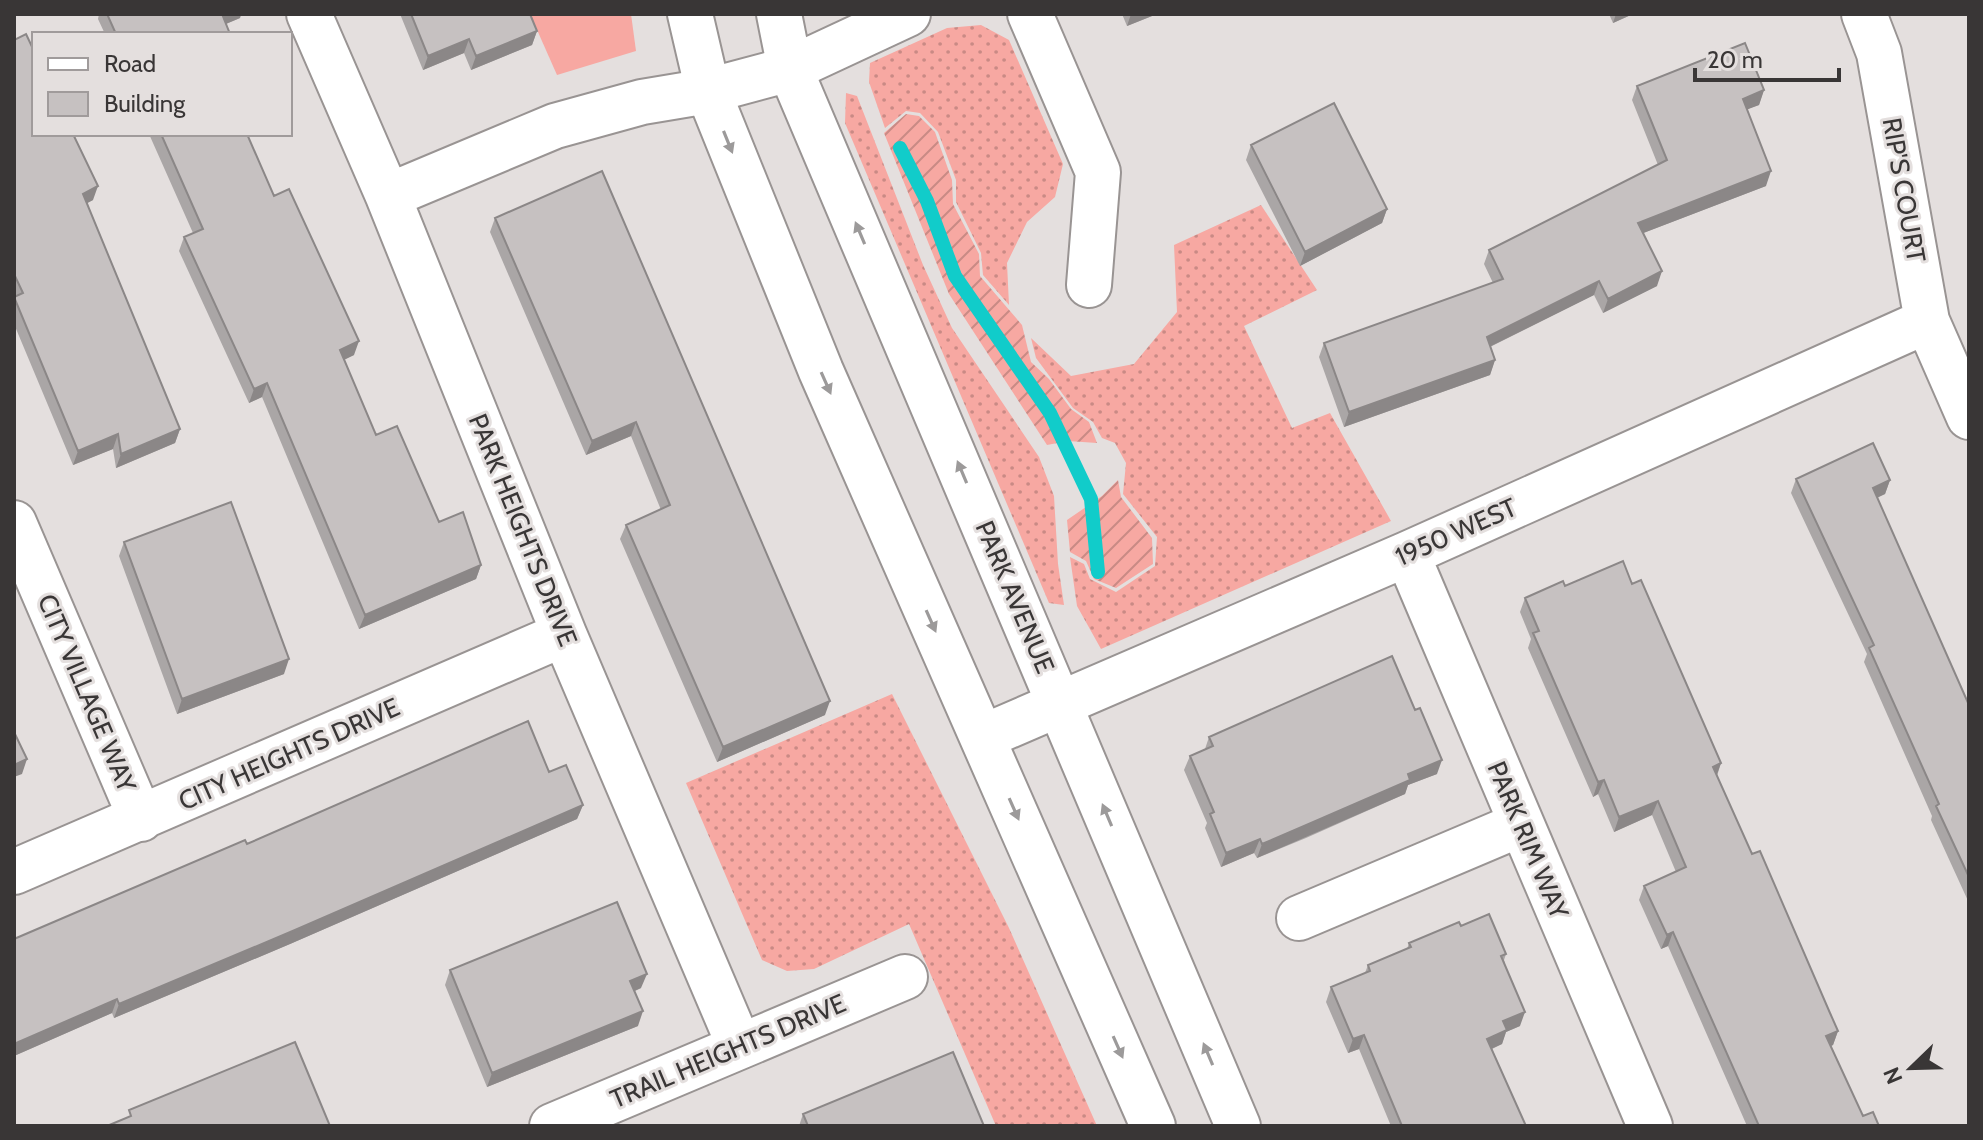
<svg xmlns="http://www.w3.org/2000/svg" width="1983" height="1140" viewBox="0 0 1983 1140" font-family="Cabin,sans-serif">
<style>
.grass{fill:url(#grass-dots)}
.park{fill:#f7a8a2}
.garden{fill:url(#garden-furrows)}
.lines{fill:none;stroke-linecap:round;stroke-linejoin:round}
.stream{stroke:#11ccca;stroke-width:14}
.minor-casing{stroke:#999493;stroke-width:48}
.tertiary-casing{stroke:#999493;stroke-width:48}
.minor{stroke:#fff;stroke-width:44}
.tertiary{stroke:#fff;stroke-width:44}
.wall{fill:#aaa6a6}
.shaded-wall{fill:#8b8787}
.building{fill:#c6c1c1;stroke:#8b8787;stroke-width:2}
.oneway{fill:#9c9a9a}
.labels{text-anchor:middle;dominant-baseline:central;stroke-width:6;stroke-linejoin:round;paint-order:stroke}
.street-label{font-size:26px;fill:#393636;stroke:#e4dfde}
</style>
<defs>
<pattern id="grass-dots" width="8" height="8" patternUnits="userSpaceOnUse" patternTransform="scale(2)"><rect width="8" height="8" fill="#f7a8a2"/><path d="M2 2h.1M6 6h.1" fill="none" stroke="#c98a85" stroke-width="1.8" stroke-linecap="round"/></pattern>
<pattern id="garden-furrows" width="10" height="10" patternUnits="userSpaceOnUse" patternTransform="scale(2)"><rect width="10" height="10" fill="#f7a8a2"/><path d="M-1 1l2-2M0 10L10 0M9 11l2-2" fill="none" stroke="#c98a85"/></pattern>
</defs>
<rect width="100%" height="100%" fill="#e4dfde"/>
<!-- grass -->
<path class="grass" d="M981,25L1009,40L1063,164L1055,197L1027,222L1007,263L1009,305L983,275L981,253L956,202V180L938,132L920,113L906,111L885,128L869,82L870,63L947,28Z
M846,93L857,96L923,265L952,328L1039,457L1054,496L1058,564L1064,605L1049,603L845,123Z
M1261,205L1317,290L1244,326L1292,428L1330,413L1391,521L1101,649L1077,606L1070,557L1084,564L1090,579L1116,592L1155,566L1157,537L1123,494L1126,463L1115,443L1102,438L1093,422L1073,408L1036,358L1031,338L1071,376L1134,364L1177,312L1174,245Z
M892,694L1009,928L1097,1126H996L909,924L814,969L787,971L762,960L686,783Z"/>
<!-- park -->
<path class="park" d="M530,14H631L636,51L557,75Z"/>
<!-- garden -->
<path class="garden" d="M906,114L919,116L935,132L952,180L953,204L979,254L980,276L1022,325L1031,362L1049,379L1071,409L1089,422L1097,443L1068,441L1047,445L949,294L884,133Z
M1118,480L1121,497L1152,538L1153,564L1116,588L1094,579L1086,561L1070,552L1067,520L1102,496Z"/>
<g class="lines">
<!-- stream -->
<path class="stream" d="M900,148L927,201L955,276L1050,413L1091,499L1098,572"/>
<!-- minor casing -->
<g class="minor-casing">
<path id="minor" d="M309,14L388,196L564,634L739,1045
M1030,14L1098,172L1089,285
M1864,14L1879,53L1927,321L1969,417
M388,196L555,126L642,102L708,91L790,69L908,14
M14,523L141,819
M1407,554L1650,1126
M983,737L1407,554L1927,321
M14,872L564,634
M1299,918L1521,824
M552,1126L905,977"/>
</g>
<!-- tertiary casing -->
<g class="tertiary-casing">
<path id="tertiary" d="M690,14L708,91L821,371L1153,1126
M779,14L790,69L1238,1126"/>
</g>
<!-- minor -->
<use href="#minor" class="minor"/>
<!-- tertiary -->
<use href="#tertiary" class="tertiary"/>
</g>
<!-- wall -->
<path class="wall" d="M99,14H241L240,18L226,24L230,34H105L98,19Z
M400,14H530L537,31L532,45L471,70L464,53L423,70Z
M1122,14H1157L1127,26Z
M1609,14H1633L1613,23Z
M14,40L93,200L87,203L180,429L175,443L116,468L113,449L73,465L14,324Z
M1637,86L1764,90L1759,105L1747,109L1766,186L1643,233L1657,286L1603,313L1594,295L1490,347L1495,360L1490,375L1344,427L1319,357L1324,343L1493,283L1484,264L1489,250L1658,165L1632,100Z
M149,134H247L274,196L354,355L344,360L376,435L439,522L481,565L476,579L359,629L262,397L249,403L179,251L184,237L193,233Z
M1251,145L1387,209L1382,223L1300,266L1246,160Z
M602,171L825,715L717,762L620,539L626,525L661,510L631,436L586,455L490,232L495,218Z
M1796,479L1890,480L1885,494L1877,498L1969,705V903L1931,820L1932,816L1864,662L1867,654L1791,493Z
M124,542L284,674L177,714L119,556Z
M1632,584L1721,763L1717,776L1752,854L1838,1031L1833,1045L1831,1046L1863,1116L1879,1126H1747L1668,946L1661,949L1639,900L1644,886L1676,872L1652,815L1614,832L1598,794L1593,797L1528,648L1531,639L1520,612L1525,598L1565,586Z
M1209,737L1437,774L1408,785L1405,794L1306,838L1257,858L1254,853L1221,867L1205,828L1207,823L1184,770L1190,756L1205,749Z
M549,772L583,805L577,819L290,944L114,1018L112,1013L14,1056L247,844Z
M1461,926L1506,954L1504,960L1520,1026L1506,1032L1502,1044L1492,1049L1526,1126H1391L1359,1049L1348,1053L1326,1002L1331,987L1365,973L1368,965L1407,949L1409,943Z
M450,970L641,988L635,991L638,1026L487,1087L445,985Z
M803,1114L984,1126H799Z"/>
<!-- shaded-wall -->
<path class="shaded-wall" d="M221,14H241L240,18L216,28Z
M1131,14H1157L1127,26Z
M1616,14H1633L1613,23Z
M537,31L532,45L471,70L476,56Z
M469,39L464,53L423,70L428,56Z
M1764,90L1759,105L1738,113L1743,99Z
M1771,171L1766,186L1633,237L1638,223Z
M98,186L93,200L78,208L83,194Z
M1387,209L1382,223L1300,266L1305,252Z
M1662,271L1657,286L1603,313L1608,299Z
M1599,281L1594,295L1481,351L1487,337Z
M359,341L354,355L335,364L340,350Z
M1495,360L1490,375L1344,427L1349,412Z
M267,383L262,397L249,403L254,389Z
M636,422L631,436L586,455L592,441Z
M180,429L175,443L116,468L121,454Z
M118,434L113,449L73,465L78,451Z
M1890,480L1885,494L1867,502L1873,488Z
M481,565L476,579L359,629L365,615Z
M289,659L284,674L177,714L182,699Z
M830,701L825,715L717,762L723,747Z
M27,759L22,774L14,777V765Z
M1442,760L1437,774L1408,785L1405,794L1257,858L1262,844L1408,774Z
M1721,763L1716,777L1713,767Z
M1604,780L1598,794L1593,797L1598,782Z
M1658,801L1652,815L1614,832L1619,817Z
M583,805L577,819L290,944L114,1018L119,1004Z
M1260,839L1254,853L1221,867L1226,853Z
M1673,932L1668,946L1661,949L1667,935Z
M647,974L641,988L625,995L630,981Z
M117,999L112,1013L14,1056V1044Z
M643,1011L638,1026L487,1087L492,1073Z
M1525,1012L1520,1026L1506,1032L1502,1044L1482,1053L1487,1039L1503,1021Z
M1838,1031L1833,1045L1821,1050L1826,1036Z
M1364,1035L1359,1049L1348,1053L1353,1039Z"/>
<!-- building -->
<path class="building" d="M107,14H222L230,34H116Z
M411,14H530L537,31L476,56L469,39L428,56Z
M26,34L34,51V134H73L98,186L83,194L180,429L121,454L118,434L78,451L14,297L23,293L14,274V40Z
M1745,43L1764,90L1743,99L1771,171L1638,223L1662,271L1608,299L1599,281L1487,337L1495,360L1349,412L1324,343L1503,279L1489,250L1667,160L1637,86Z
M1334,103L1387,209L1305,252L1251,145Z
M161,134H247L274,196L289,189L359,341L340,350L376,435L397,426L439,522L463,512L481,565L365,615L267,383L254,389L184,237L203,229Z
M602,171L830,701L723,747L626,525L670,505L636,422L592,441L495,218Z
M1873,443L1890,480L1873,488L1969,705V877L1936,806L1939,804L1869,648L1874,645L1796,479Z
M231,502L289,659L182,699L124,542Z
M1623,561L1632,584L1641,580L1721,763L1713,767L1752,854L1760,851L1830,1013L1838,1031L1826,1036L1863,1116L1873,1112L1879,1126H1759L1673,932L1667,935L1644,886L1686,867L1658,801L1619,817L1604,780L1598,782L1533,633L1539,631L1525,598L1563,581L1565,586Z
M1392,656L1415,710L1420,708L1442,760L1408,774L1410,780L1311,823L1262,844L1260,839L1226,853L1210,814L1214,812L1190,756L1213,746L1209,737Z
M528,721L549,772L566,765L583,805L295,930L119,1004L117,999L14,1044V939L245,840L247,844Z
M14,732L27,759L14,765Z
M617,902L647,974L630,981L643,1011L492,1073L450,970Z
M1489,914L1506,954L1501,956L1525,1012L1503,1021L1507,1030L1487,1039L1526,1126H1402L1364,1035L1353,1039L1331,987L1370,971L1368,965L1411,947L1409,943L1459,922L1461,926Z
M295,1042L330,1126H107L131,1116L129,1110Z
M953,1052L984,1126H808L803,1114Z"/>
<!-- one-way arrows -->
<defs><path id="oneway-solid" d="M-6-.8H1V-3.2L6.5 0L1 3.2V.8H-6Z" transform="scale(2)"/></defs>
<g class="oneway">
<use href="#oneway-solid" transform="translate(728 142) rotate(68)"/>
<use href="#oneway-solid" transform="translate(860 233) rotate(-113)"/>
<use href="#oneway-solid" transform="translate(826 383) rotate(66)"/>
<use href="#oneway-solid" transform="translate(962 472) rotate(-113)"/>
<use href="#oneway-solid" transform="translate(931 621) rotate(66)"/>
<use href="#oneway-solid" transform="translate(1014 809) rotate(66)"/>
<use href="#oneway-solid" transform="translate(1107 815) rotate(-113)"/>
<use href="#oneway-solid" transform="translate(1118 1047) rotate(66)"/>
<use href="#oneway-solid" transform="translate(1208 1054) rotate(-113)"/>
</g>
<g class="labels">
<!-- street labels -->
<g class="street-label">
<text transform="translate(1904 190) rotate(80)">RIP'S COURT</text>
<text transform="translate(523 530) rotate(68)">PARK HEIGHTS DRIVE</text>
<text transform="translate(1456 532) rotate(-24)">1950 WEST</text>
<text transform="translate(1015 597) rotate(67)">PARK AVENUE</text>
<text transform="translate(87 693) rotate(67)">CITY VILLAGE WAY</text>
<text transform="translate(289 754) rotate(-24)">CITY HEIGHTS DRIVE</text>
<text transform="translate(1528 840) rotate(67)">PARK RIM WAY</text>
<text transform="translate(728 1051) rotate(-23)">TRAIL HEIGHTS DRIVE</text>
</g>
</g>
<!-- border -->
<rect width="1983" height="1140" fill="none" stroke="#393636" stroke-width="32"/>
<!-- legend -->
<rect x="32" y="32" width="260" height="104" fill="#e4dfde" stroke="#a09b9b" stroke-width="2"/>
<rect x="48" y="58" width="40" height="12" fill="#ffffff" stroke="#a09b9b" stroke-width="2"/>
<text x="104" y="72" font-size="24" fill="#393636">Road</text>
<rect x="48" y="92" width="40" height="24" fill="#c6c1c1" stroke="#a09b9b" stroke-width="2"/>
<text x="104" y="112" font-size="24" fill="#393636">Building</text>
<!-- north arrow -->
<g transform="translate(1911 1068) rotate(247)" stroke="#e4dfde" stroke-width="6" paint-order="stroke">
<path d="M0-6L14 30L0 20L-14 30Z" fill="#393636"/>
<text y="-12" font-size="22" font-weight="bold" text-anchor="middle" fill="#393636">N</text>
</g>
<!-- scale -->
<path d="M1695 68v12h144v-12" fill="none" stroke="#393636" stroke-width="4"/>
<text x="1707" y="68" font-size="24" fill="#393636" stroke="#e4dfde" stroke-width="6" paint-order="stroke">20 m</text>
</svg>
